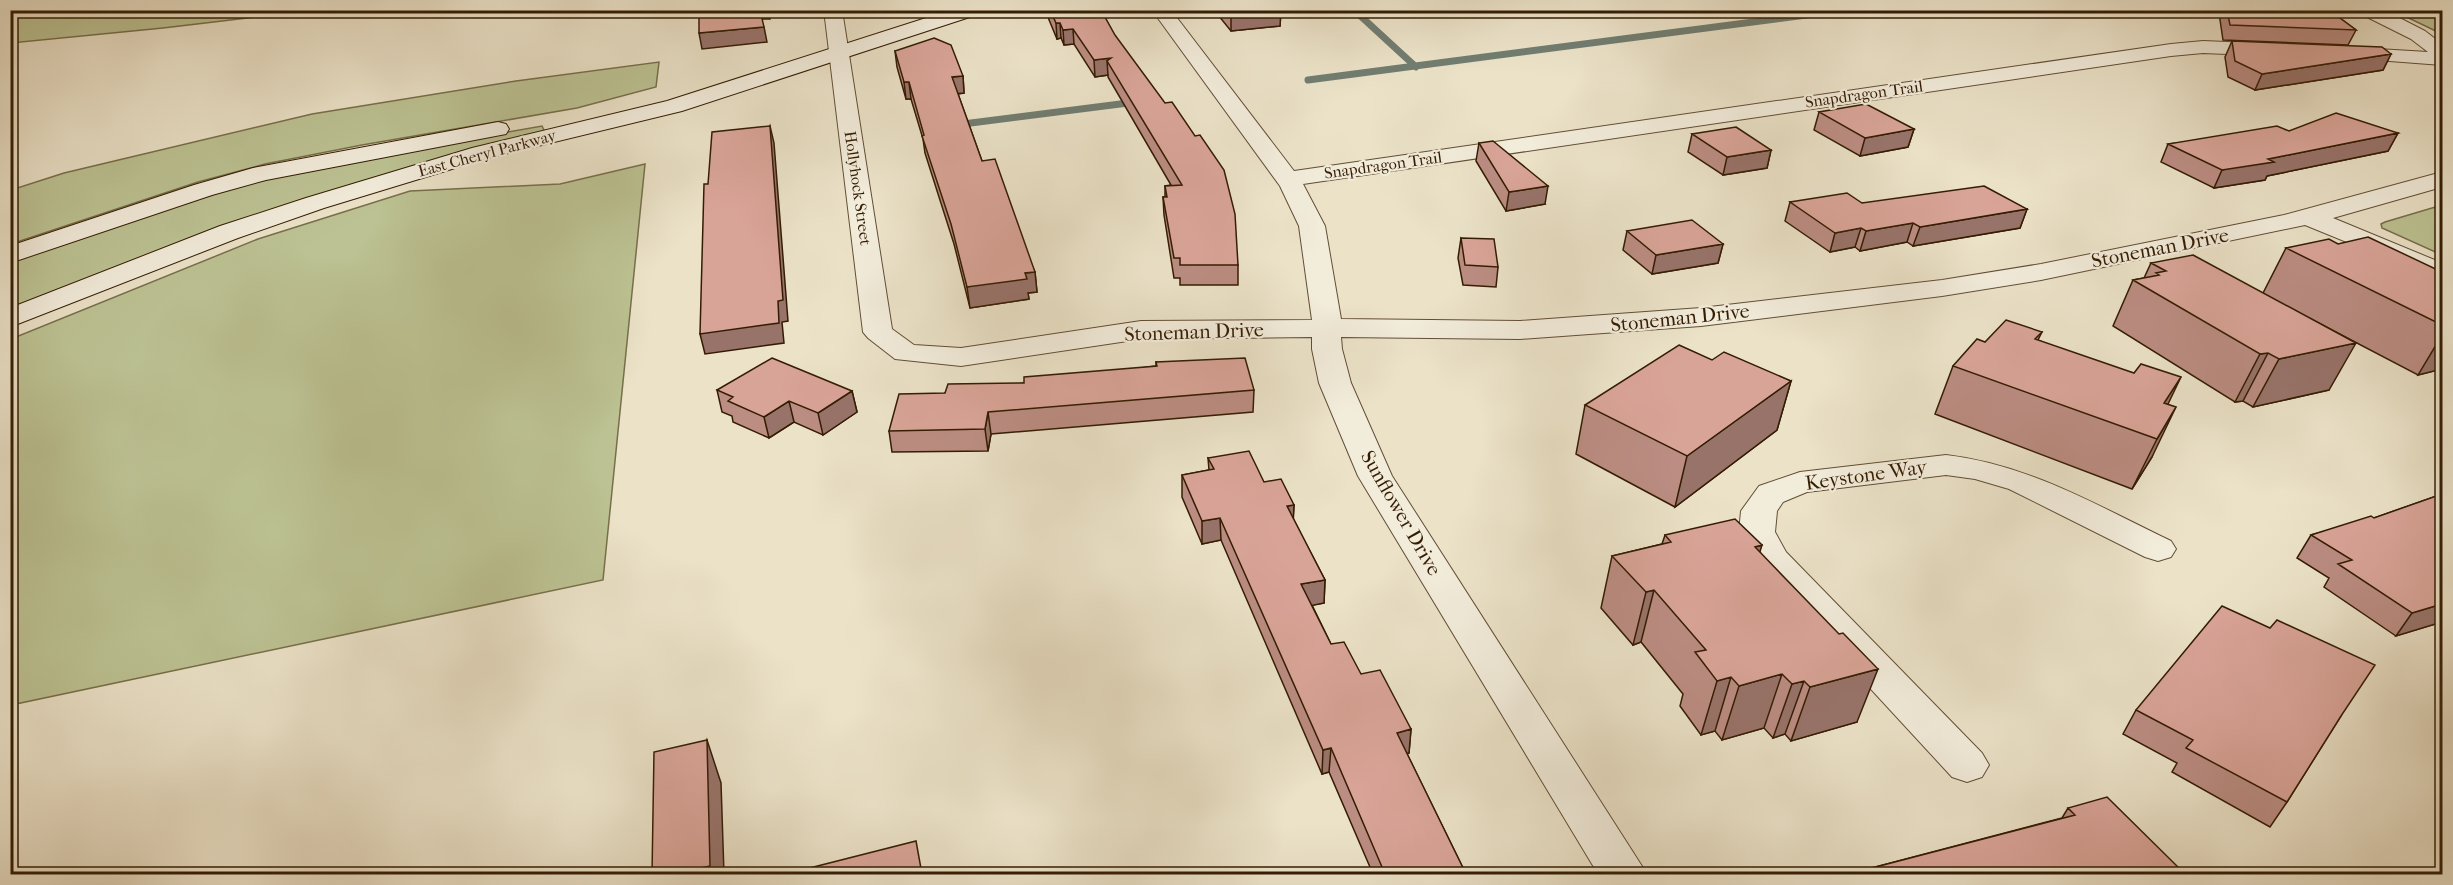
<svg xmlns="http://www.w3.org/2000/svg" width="2453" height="885" viewBox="0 0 2453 885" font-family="'IM FELL French Canon',serif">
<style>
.green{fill:#bcc293;stroke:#786f4a;stroke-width:1.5}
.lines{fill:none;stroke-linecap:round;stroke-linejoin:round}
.stream{stroke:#717d71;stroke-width:7}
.street-casing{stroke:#624e34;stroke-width:2}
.secondary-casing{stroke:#341c02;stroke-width:2}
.street{fill:#f2ecdb;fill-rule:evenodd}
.secondary{fill:#f2ecdb;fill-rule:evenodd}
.wall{fill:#bb8d83;stroke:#341c02;stroke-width:1.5}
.shaded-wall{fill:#98736a;stroke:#341c02;stroke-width:1.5}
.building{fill:#d9a498;stroke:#341c02;stroke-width:1.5}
.labels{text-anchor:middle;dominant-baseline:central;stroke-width:4.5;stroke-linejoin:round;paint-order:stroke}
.far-street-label{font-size:16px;fill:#341c02;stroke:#f2ecdb}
.street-label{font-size:20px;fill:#341c02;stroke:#f2ecdb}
</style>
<rect width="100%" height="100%" fill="#ebe2c8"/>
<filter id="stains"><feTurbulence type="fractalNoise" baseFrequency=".00333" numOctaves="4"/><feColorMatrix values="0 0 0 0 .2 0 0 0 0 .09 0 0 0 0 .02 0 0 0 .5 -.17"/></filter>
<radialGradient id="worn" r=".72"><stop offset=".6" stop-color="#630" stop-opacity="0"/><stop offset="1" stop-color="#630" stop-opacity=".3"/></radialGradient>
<!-- green -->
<path class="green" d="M11,10H307V11L163,28L11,43Z
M2423,10L2442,12V34L2394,11Z
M659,62L656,87L577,108L362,145L265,164L198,182L11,244V190L64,173L312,114L516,81Z
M542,126L545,132L462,152L271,210L11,309L10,261L247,183L351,160Z
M645,164L603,580L11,705V339L258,239L410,191L560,184Z
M2442,205V255L2382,228L2381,224L2385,222Z"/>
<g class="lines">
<!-- stream -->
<path class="stream" d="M1354,10L1416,67
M1308,80L1845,10
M955,125L1136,102"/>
<!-- street casing -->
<g class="street-casing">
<path id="street" d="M824,10H842L892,329L914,345L961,348L1141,321L1312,320L1299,226L1280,186L1152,10H1171L1294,171L2171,44L2203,41L2275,44L2282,46L2285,50L2282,54L2275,56L2203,53L2171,56L1303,184L1325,226L1341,319L1520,321L1701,308L1942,280L2041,264L2284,215L2442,172V187L2333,218L2442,263V281L2305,225L2041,280L1942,296L1701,326L1520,339L1341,337L1342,349L1351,383L1392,476L1647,874H1598L1358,476L1319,383L1312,349V337L1141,339L961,366L895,359L868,338L863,332Z
M2359,10H2384L2425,31L2442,44V65L2337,57L2334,53L2337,49L2344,47L2428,52L2411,39L2361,14Z
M1946,455C2030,465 2096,505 2171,541L2176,549L2171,557L2158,561L2145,557L2009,489L1975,479L1946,475L1807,492L1783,502L1777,511L1775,532L1786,552L1982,753L1989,765L1982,777L1967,782L1952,777L1759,568L1739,532L1741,511L1759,486L1800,472Z"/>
</g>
<!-- secondary casing -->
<g class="secondary-casing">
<path id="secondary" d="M951,10H981L979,14L682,111L488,158L324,208L238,238L10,327V308L220,226L306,198L472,148L667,101Z
M498,122L506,124L509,129L506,134L266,180L212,195L10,263V246L194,185L253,168Z"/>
</g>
<!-- street -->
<use href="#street" class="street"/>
<!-- secondary -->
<use href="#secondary" class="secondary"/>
</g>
<!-- wall -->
<path class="wall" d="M1045,10H1101L1238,265V285H1180V278H1174L1164,215L1163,197H1165V186L1171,185L1108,77V75L1095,77L1074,44L1064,45L1061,38L1057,39Z
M1214,10H1281L1280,26L1231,31Z
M2220,10H2329L2356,30L2348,45L2223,40L2219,13Z
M2232,41L2391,54L2383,70L2255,90L2228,77L2225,57Z
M895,51L963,76L964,93L958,94L982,161L1035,272L1037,292L1028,293L1029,299L970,308L954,244L925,153L923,139L911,99H906L897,67Z
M1819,112L1914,129L1908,147L1860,156L1814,130Z
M2289,131L2398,133L2388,151L2267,176L2265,180L2214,188L2161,162L2168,144Z
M1692,134L1771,150L1767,168L1723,175L1688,152Z
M1479,143L1545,204L1506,211L1476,161Z
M1790,202L1862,203L2027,209L2020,228L1913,246L1907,242L1860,251L1855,247L1830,252L1785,221Z
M1627,231L1723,244L1718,263L1652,274L1623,250Z
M1461,238L1498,267L1496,287L1463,285L1458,258Z
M2338,244L2442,272V369L2418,375L2311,319L2329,390L2253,407L2243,401L2235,402L2113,326L2133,280L2144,278L2151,263L2263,293L2286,248Z
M2042,332L2038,340L2168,405L2152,457L2132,489L1935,414L1953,366L1985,342Z
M1712,360L1791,381L1777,430L1675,507L1576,454L1585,405Z
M1156,362L1254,390L1253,412L991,434L988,451L892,452L889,431L945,393L1156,366Z
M717,390L852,391L857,412L823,435L794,422L769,438L733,422L732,416L722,412Z
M1208,458L1264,482L1294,505L1293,519L1325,580L1324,603L1312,605L1331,644L1361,674L1411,729L1409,753L1407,754L1466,874H1373L1329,772L1322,774L1221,540L1202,544L1182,497V475L1209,470Z
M2442,494V622L2396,636L2324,587L2329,578L2297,558L2311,535L2374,518Z
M1665,535L1760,552L1857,722L1791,741L1785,734L1773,738L1764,728L1722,740L1715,731L1701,735L1680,706L1683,694L1641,642L1633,645L1601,608L1612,556L1662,544Z
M2136,710L2341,716L2287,802L2270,827L2172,772L2177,763L2123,734Z
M2068,808L2180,869L2178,872L2180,874H1865L1868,869L2062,818Z"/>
<!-- shaded-wall -->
<path class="shaded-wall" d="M760,10H769L770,19H762Z
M1281,11L1280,26L1231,31V16Z
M1056,23H1060L1061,38L1057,39Z
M764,27L767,42L702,49L699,33Z
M1073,29L1074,44L1064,45L1063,30Z
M2391,54L2383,70L2255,90L2262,74Z
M1111,58L1107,61L1108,75L1095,77L1094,60Z
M963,76L964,93L954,94L952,77Z
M904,82H909L911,99H906Z
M770,126L774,143L788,321L782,322L784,343L705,354L700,334Z
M1914,129L1908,147L1860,156L1865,138Z
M2398,133L2388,151L2267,176L2265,180L2214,188L2222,170L2268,159Z
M1771,150L1767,168L1723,175L1727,157Z
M1548,186L1545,204L1506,211L1509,192Z
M2027,209L2020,228L1913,246L1920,227Z
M1913,223L1907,242L1860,251L1866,231Z
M1861,228L1855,247L1830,252L1835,233Z
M1723,244L1718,263L1652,274L1656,255Z
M1035,272L1037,292L1028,293L1029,299L970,308L967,287L1025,273Z
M2442,335V369L2418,375Z
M2356,343L2329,390L2253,407L2279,359Z
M2268,353L2243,401L2235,402L2260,354Z
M2181,377L2158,425L2164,403Z
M1791,381L1777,430L1675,507L1687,456Z
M852,391L857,412L823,435L818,413Z
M789,401L794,422L769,438L764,417Z
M2176,407L2152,457L2132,489L2157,439Z
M988,412L991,434L988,451L985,429Z
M1294,505L1293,527L1287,506Z
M1220,518L1221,540L1202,544V521Z
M1762,545L1746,597L1755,547Z
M1325,580L1324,603L1300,608L1301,584Z
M1654,590L1641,642L1633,645L1646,592Z
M2442,604V622L2396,636L2412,613Z
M1878,669L1857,722L1791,741L1810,687Z
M1782,674L1764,728L1722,740L1739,686Z
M1731,677L1715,731L1701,735L1717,681Z
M1804,681L1785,734L1773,738L1792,684Z
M1411,729L1409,753L1394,757L1397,733Z
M707,740L721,783L724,874H674Z
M1331,748L1329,772L1322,774L1323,750Z"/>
<!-- building -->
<path class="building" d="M699,10H760L764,27L699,33Z
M1050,10H1101L1115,35L1165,103L1172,102L1195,136L1200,135L1224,170L1235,214L1238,265H1180V258H1174L1163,197H1167L1165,186L1182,185L1107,61L1111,58L1094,60L1073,29L1063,30L1060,23H1056Z
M1226,10H1281V11L1231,16Z
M2227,10H2329L2356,30L2230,25Z
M934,38L951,45L963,76L952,77L982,161L995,159L1035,272L1025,273L1027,279L967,287L951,224L922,136L924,135L909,82H904L895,51Z
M2232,41L2382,47L2391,54L2262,74L2235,61Z
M1866,104L1914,129L1865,138L1819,112Z
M2336,113L2398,133L2268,159L2274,162L2222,170L2168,144L2277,126L2289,131Z
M770,126L783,300L778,301L779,323L700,334L704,184H708L712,132Z
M1736,127L1771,150L1727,157L1692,134Z
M1493,141L1548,186L1509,192L1479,143Z
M1984,186L2027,209L1920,227L1913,223L1866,231L1861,228L1835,233L1790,202L1847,193L1862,203Z
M1692,220L1723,244L1656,255L1627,231Z
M2368,237L2442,272V325L2286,248L2329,239L2338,244Z
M1461,238L1494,239L1498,267L1465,265Z
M2193,255L2356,343L2279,359L2268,353L2260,354L2133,280L2159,275L2156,273L2166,271L2151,263Z
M2006,320L2042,332L2035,339L2134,373L2141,364L2181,377L2164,403L2176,407L2157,439L1953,366L1977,339L1985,342Z
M1679,345L1712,360L1724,352L1791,381L1687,456L1585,405Z
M772,358L852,391L818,413L789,401L764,417L728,401L733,397L717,390Z
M1245,358L1254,390L988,412L985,429L889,431L899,394L945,393L948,384L1024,383V377L1157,366L1156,362Z
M1249,451L1264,482L1281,479L1294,505L1287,506L1325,580L1301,584L1331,644L1344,642L1361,674L1380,670L1411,729L1397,733L1466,874H1385L1331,748L1323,750L1220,518L1202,521L1182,475L1214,469L1208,458Z
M2442,494V604L2412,613L2338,564L2352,560L2311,535L2371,516L2374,518Z
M1735,519L1762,545L1755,547L1839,634L1843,633L1878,669L1810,687L1804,681L1792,684L1782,674L1739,686L1731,677L1717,681L1695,652L1706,650L1654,590L1646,592L1612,556L1671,542L1665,535Z
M2222,606L2270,628L2277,620L2375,665L2341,716L2287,802L2186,748L2193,740L2136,710Z
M707,740L710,866L674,874H652L654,752Z
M2107,797L2180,869L2175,870L2180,874H1872L1868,869L2075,815L2068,808Z
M916,841L922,874H786Z"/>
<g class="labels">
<!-- far-street labels -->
<g class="far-street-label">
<text transform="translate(1864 94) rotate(-8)">Snapdragon Trail</text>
<text transform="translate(487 153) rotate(-15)">East Cheryl Parkway</text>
<text transform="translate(1383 165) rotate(-8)">Snapdragon Trail</text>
<text transform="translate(858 188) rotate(82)">Hollyhock Street</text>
</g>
<!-- street labels -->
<g class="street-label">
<text transform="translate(2160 248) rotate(-11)">Stoneman Drive</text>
<text transform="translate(1680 318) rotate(-6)">Stoneman Drive</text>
<text transform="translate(1194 332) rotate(-2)">Stoneman Drive</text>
<text transform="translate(1866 475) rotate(-8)">Keystone Way</text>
<text transform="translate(1401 513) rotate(60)">Sunflower Drive</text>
</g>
</g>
<!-- margin -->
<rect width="2453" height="885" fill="none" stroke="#ebe2c8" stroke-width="36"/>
<rect x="12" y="12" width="2429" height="861" fill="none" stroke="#341c02" stroke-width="3"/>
<rect x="18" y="18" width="2417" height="849" fill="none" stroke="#341c02" stroke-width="1.5"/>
<rect width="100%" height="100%" filter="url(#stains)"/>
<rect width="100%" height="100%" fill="url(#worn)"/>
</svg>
